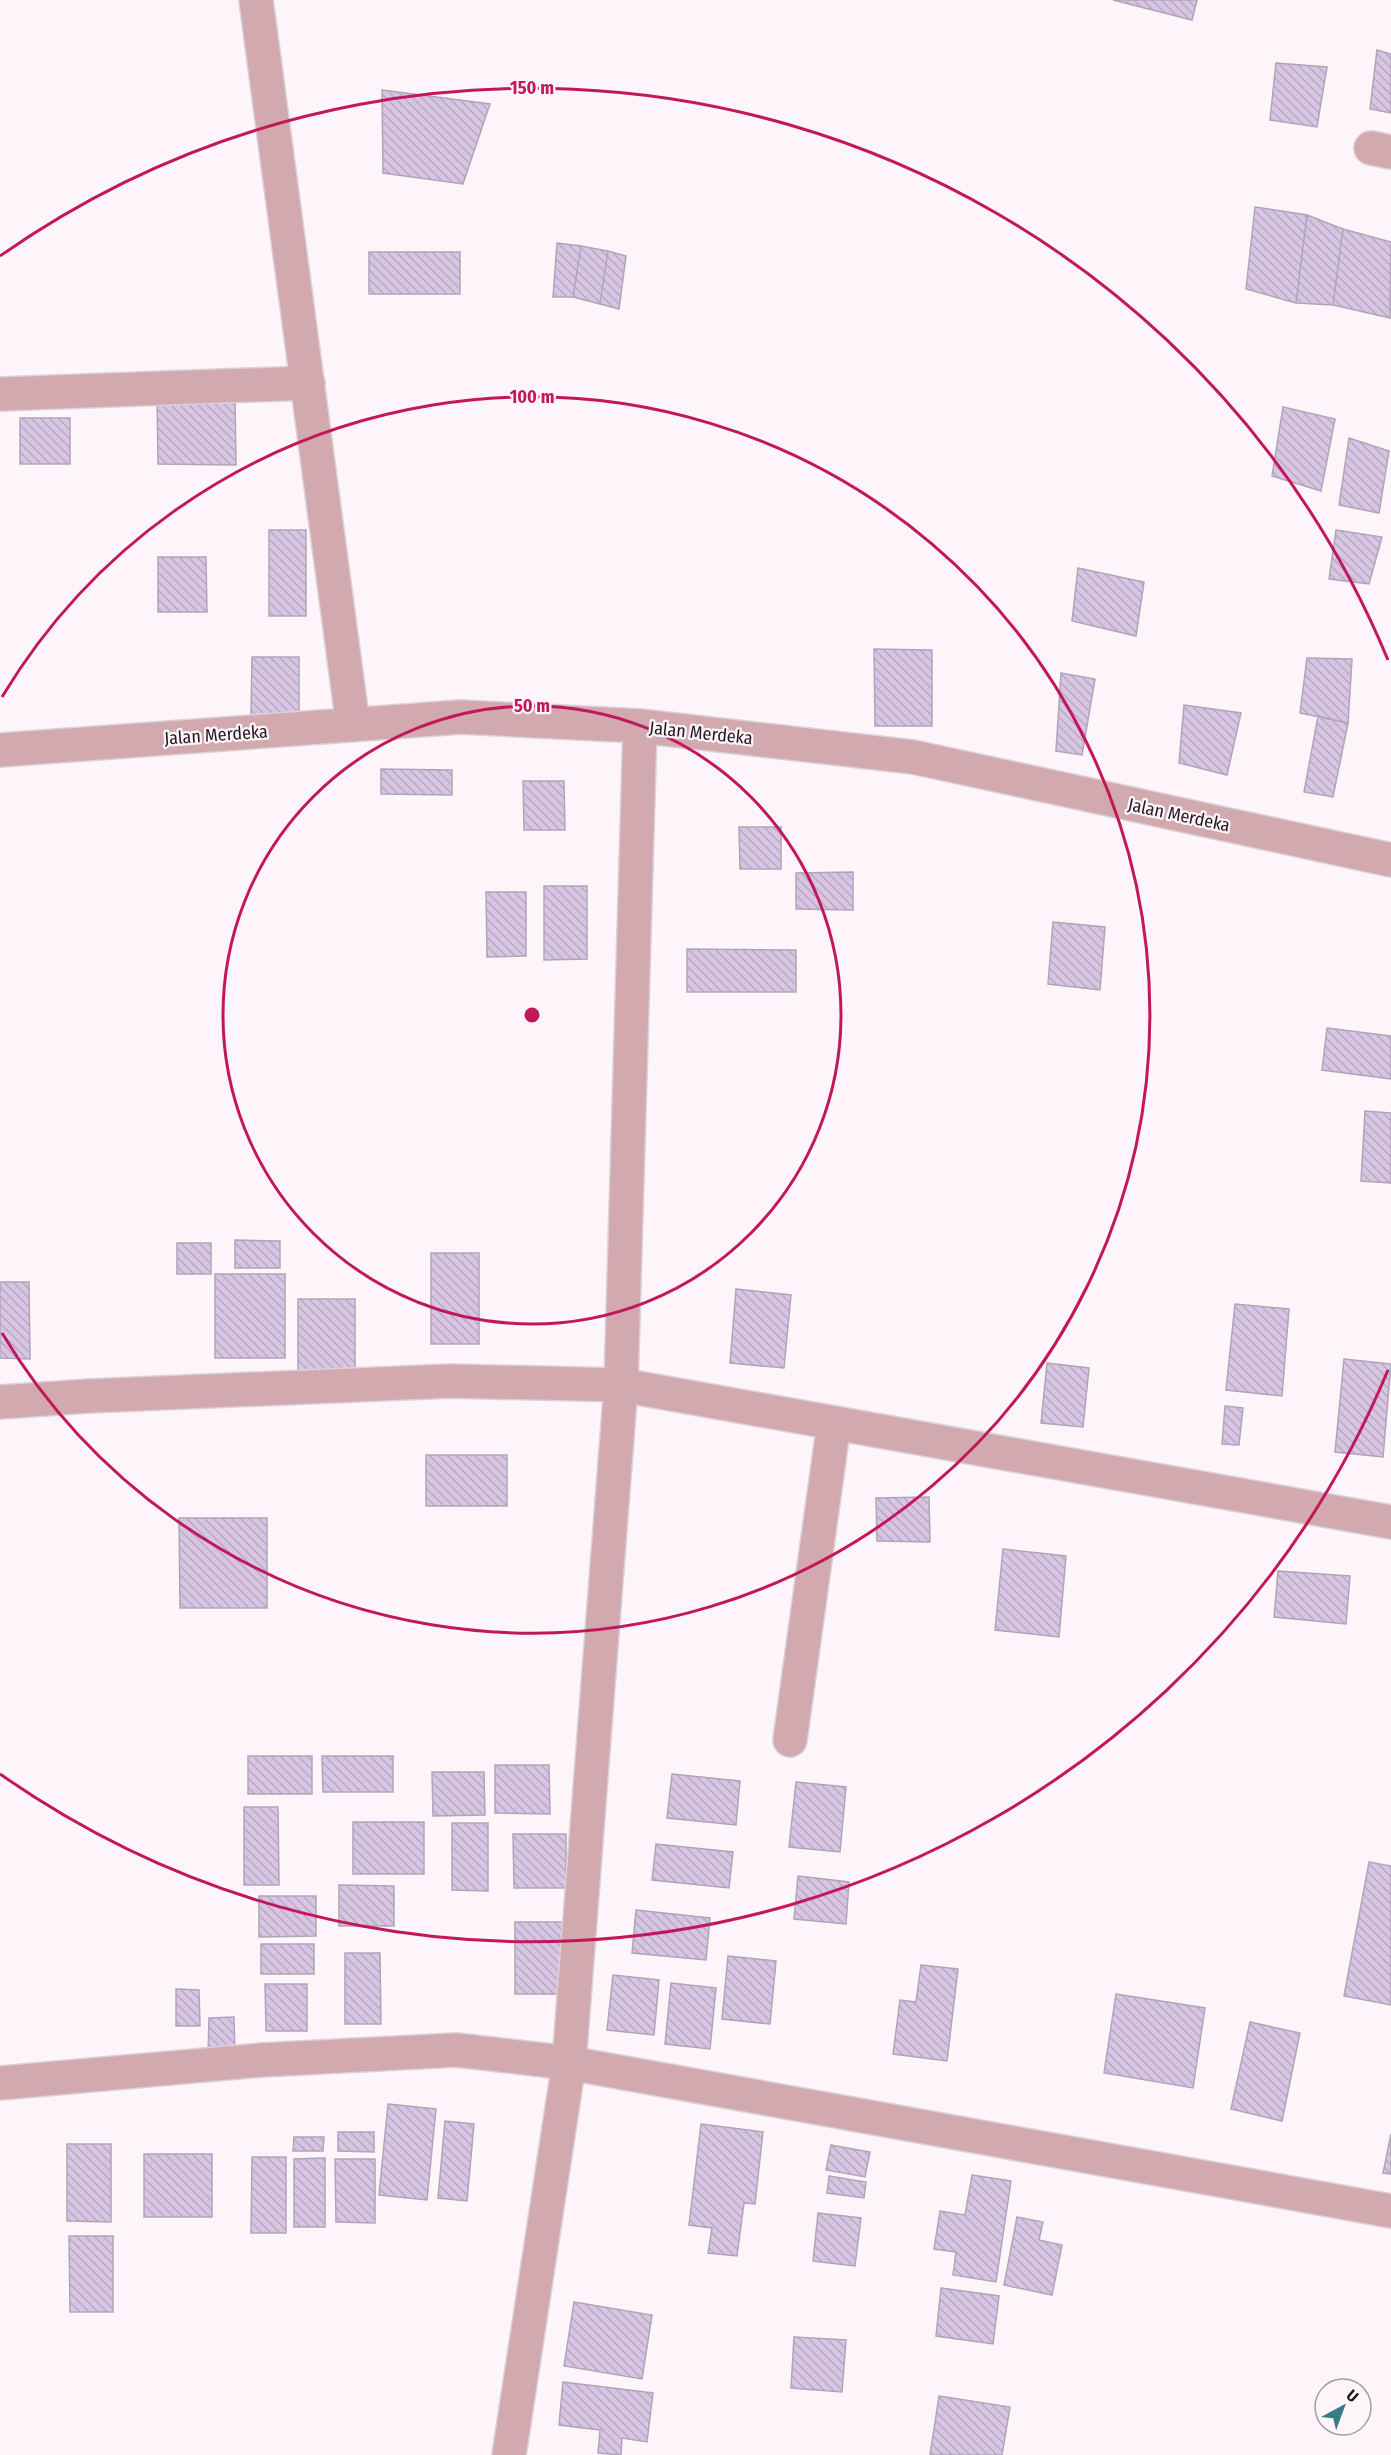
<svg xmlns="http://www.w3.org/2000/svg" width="1391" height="2455" viewBox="0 0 1391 2455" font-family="'Fira Sans Condensed',sans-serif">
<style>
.building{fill:url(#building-back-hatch);stroke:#b0a5b7;stroke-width:1.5}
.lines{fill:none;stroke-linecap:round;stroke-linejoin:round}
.minor-casing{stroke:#dbd2d7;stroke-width:36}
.minor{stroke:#d1a9af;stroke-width:33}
.ring{fill:none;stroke:#c2185b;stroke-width:3}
.labels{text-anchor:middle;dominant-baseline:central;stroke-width:4.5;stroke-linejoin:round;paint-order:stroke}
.street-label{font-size:18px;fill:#211a1e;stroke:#fef5fa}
.centre{fill:#c2185b;stroke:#fef5fa;stroke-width:3}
.ring-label{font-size:18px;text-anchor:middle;font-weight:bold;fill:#c2185b;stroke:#fef5fa;stroke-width:4.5;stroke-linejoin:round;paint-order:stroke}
</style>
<defs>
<pattern id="building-back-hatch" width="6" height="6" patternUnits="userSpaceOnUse" patternTransform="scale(1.5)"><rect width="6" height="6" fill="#d8c4e3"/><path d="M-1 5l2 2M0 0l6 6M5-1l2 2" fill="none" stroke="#b9a8c2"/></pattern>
</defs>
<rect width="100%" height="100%" fill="#fef5fa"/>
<!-- building -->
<path class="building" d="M1113,0H1197L1192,20Z
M1377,50L1391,54V113L1370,109Z
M1276,63L1327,67L1317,127L1270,120Z
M382,90L490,104L463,184L383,173Z
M1255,207L1307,215L1296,303L1246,289Z
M1307,215L1343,229L1333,305L1296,303Z
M1343,229L1391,242L1390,318L1333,305Z
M557,243L581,246L573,297H553Z
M581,246L608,251L600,304L573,297Z
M608,251L626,256L619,309L600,304Z
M369,252H460V294H369Z
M157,397L235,398L236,465L158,464Z
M1283,407L1335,419L1321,491L1272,476Z
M20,418H70V464H20Z
M1349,438L1389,451L1379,513L1339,505Z
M269,530H306V616H269Z
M1336,530L1382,537L1369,584L1329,579Z
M158,557H206L207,612H158Z
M1078,568L1144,582L1136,636L1072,621Z
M874,649L932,650V726H875Z
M252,657H299V716H251Z
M1307,658L1352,659L1348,723L1300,713Z
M1061,673L1095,679L1082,755L1056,751Z
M1184,705L1241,713L1227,775L1179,763Z
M1318,716L1348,723L1333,797L1304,792Z
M381,769L452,770V795L381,794Z
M523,781H564L565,830H524Z
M739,827H781V869H740Z
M853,872V910L796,909V873Z
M544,886H587V959L544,960Z
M486,892H526V956L487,957Z
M1053,922L1105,927L1100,990L1048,984Z
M687,949L796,950V992H687Z
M1327,1028L1391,1036V1079L1322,1070Z
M1365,1111L1391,1113V1183L1361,1181Z
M235,1240L280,1241V1268H235Z
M177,1243H211V1274H177Z
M431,1253H479V1344H431Z
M215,1274H285V1358H215Z
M0,1282H29L30,1359L0,1358Z
M736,1289L791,1295L784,1368L730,1363Z
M298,1299H355V1375H298Z
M1235,1304L1289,1309L1282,1396L1226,1390Z
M1344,1359L1391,1364L1383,1457L1335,1452Z
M1047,1363L1089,1368L1083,1427L1041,1423Z
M1225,1406L1243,1408L1239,1445L1222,1444Z
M426,1455H507V1506H426Z
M929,1497L930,1542L877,1541L876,1498Z
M179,1518H267V1608H180Z
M1003,1549L1066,1556L1059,1637L995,1630Z
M1278,1571L1350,1576L1346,1624L1274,1617Z
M248,1756H312V1794H248Z
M322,1756H393V1792H323Z
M495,1765H549L550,1814L495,1813Z
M432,1772H484L485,1815L433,1816Z
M672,1774L740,1781L736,1825L667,1818Z
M796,1782L846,1787L840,1852L789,1847Z
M244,1807H278L279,1885H244Z
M353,1822H424V1874H353Z
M452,1823H488V1891L452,1890Z
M513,1834H566V1888H514Z
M656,1844L733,1852L729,1888L652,1880Z
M1369,1862L1391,1866V2005L1344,1996Z
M798,1876L849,1882L846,1924L794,1919Z
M339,1885L394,1886V1926H339Z
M259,1896H316V1936L259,1937Z
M636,1910L710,1918L706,1960L632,1953Z
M515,1922H569V1994H515Z
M261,1944H314V1974H261Z
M345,1953H380L381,2024H345Z
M728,1956L776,1961L770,2024L722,2019Z
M921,1965L958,1969L947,2061L893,2054L900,2000L916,2002Z
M613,1975L659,1980L654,2035L607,2030Z
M671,1983L716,1988L710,2049L665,2044Z
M265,1984H307V2031H266Z
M176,1989L199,1990L200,2026H176Z
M1116,1994L1205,2008L1193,2088L1104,2073Z
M234,2017L235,2055H208L209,2018Z
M1250,2022L1300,2033L1282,2121L1231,2109Z
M388,2104L436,2109L427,2200L379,2195Z
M445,2121L474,2124L467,2201L438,2198Z
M701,2124L763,2132L755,2204L744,2203L737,2256L708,2253L712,2228L689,2225Z
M338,2132H374V2152L338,2151Z
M1391,2134V2174L1383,2173Z
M294,2137H324L323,2151H293Z
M67,2144H111V2222L67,2221Z
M831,2145L870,2152L865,2177L826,2170Z
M144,2154H212V2217H144Z
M252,2157H286V2233H251Z
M325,2158V2227H294V2159Z
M335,2159H375V2223L336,2222Z
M972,2175L1011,2181L996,2282L953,2275L956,2252L934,2249L940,2211L965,2215Z
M829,2176L866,2182L864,2198L827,2193Z
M818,2213L861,2218L855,2266L813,2261Z
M1017,2217L1043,2222L1039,2240L1062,2245L1052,2295L1004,2285Z
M69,2236H113V2312H70Z
M941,2288L999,2296L993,2344L936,2336Z
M574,2302L652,2315L642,2379L564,2366Z
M794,2337L846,2340L842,2392L791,2388Z
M563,2382L653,2393L647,2442L622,2438L621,2455L598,2453L600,2430L559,2425Z
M939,2396L1010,2407L1002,2455H930Z"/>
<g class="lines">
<!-- minor casing -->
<g class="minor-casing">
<path id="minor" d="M256,0L353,725
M1371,148L1391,152
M0,394L308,383
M0,750L461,717L640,726L913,757L1391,860
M0,1402L89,1396L450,1381L621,1385L1391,1522
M790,1740L834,1423
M0,2083L262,2060L456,2050L569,2063L1391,2211
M509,2455L569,2063L621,1385L640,726"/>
</g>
<!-- minor -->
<use href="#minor" class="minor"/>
</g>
<!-- distance rings -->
<g class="ring">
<circle cx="532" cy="1015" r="309"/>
<path d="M2 697A618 618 0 1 1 2 1333"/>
<path d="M1388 1370A927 927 0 0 1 0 1774M0 256A927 927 0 0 1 1388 660"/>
</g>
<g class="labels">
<!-- street labels -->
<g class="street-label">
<text transform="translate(701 733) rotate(6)">Jalan Merdeka</text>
<text transform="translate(216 735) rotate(-4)">Jalan Merdeka</text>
<text transform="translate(1179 815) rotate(12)">Jalan Merdeka</text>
</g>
</g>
<circle cx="532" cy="1015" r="9" class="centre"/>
<g class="ring-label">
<text x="532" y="94">150 m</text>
<text x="532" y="403">100 m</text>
<text x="532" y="712">50 m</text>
</g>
<!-- north arrow -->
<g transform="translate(1343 2407) rotate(41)"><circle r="28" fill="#fef5fa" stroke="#a69da2" stroke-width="1.5"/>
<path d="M0-4.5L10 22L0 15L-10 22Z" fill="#367d86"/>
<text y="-9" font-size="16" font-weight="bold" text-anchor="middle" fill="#211a1e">U</text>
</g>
</svg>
